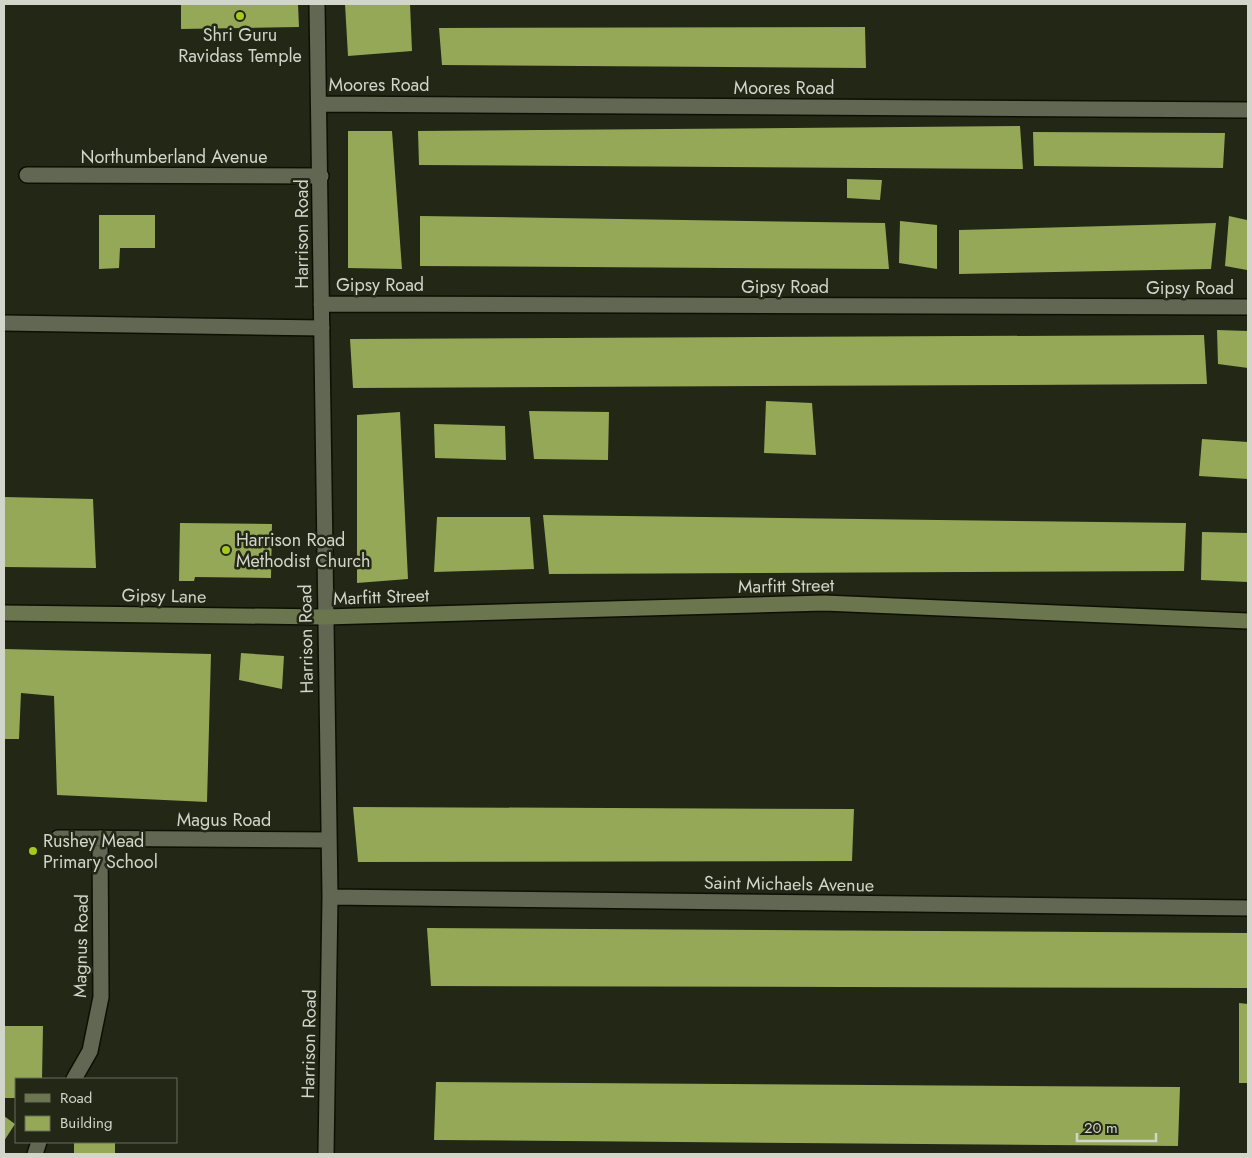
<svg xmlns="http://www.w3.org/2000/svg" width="1252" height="1158" viewBox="0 0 1252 1158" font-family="Jost,sans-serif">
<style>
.building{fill:#94a858}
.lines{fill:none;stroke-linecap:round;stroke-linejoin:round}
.lane-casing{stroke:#0c1002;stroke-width:18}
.street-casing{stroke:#0c1002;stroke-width:18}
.secondary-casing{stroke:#0c1002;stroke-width:18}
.lane{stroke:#626754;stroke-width:15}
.street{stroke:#626754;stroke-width:15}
.secondary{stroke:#6b754e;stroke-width:15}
.poi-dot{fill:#a7c81f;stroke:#222716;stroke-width:2}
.labels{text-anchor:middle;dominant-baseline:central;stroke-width:5;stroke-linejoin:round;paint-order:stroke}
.poi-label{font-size:18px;fill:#d1d5ca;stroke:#222716;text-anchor:start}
.street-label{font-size:18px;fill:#d1d5ca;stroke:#222716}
</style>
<rect width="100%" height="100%" fill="#222716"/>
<!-- building -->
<path class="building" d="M181,4H298L299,27L181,29Z
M345,4H410L412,51L348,56Z
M865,27L866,68L442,65L439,28Z
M1020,126L1023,169L419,165L418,131Z
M348,131H392L402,269L348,268Z
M1033,132L1225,133L1223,168L1034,166Z
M847,179L882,180L880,200L847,198Z
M99,215H155V248H120L119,268L99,269Z
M420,216L885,223L889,269L420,266Z
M1229,216L1247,220V270L1225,266Z
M900,221L937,225V269L899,263Z
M1216,223L1211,269L959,274V230Z
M1217,330L1248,331V368L1218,364Z
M1204,335L1207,384L353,388L350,339Z
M766,401L812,403L816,455L764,453Z
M529,411L609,412L608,460L534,459Z
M400,412L408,579L357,583V415Z
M434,424L505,426L506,460L435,458Z
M1202,439L1248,442V479L1199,476Z
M4,497L93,499L96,568L4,567Z
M543,515L1186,523L1184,571L549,574Z
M437,517H530L534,569L434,572Z
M180,523L272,524L271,578L195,577L194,581H179Z
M1202,532L1248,533V582L1201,580Z
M4,649L211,654L207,802L57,795L54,696L21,693L19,739H4Z
M241,653L284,656L282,689L239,680Z
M353,807L854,809L852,861L358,862Z
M427,928L1248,933V988L431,986Z
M1239,1003L1248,1004V1083H1239Z
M5,1026H43L42,1079H16V1098H5Z
M436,1082L1180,1087L1178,1146L434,1140Z
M4,1116L15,1124L4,1141Z
M74,1142H115V1154H74Z"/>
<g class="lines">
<!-- lane casing -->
<g class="lane-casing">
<path id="lane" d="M4,323L322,328"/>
</g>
<!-- street casing -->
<g class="street-casing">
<path id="street" d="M317,4L330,897L326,1154
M319,104L1248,110
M27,175L321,176
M321,304L1248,307
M58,838L329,840
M330,897L1248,908
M74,1079L90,1051L101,997L100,838
M35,1154L39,1142"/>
</g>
<!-- secondary casing -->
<g class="secondary-casing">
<path id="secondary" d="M4,613L325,617L824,603L1248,621"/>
</g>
<!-- lane -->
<use href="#lane" class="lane"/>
<!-- street -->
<use href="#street" class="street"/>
<!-- secondary -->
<use href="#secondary" class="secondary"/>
</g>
<!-- markers -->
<g class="poi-dot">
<circle cx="240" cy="16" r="5"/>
<circle cx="226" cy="550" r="5"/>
<circle cx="33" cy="851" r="5"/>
</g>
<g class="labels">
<!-- poi labels -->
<g class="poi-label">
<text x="240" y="35" text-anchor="middle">Shri Guru<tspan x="240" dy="21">Ravidass Temple</tspan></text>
<text x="236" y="540">Harrison Road<tspan x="236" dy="21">Methodist Church</tspan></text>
<text x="43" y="841">Rushey Mead<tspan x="43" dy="21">Primary School</tspan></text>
</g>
<!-- street labels -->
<g class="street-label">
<text x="379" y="85">Moores Road</text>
<text x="784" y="88">Moores Road</text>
<text x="174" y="157">Northumberland Avenue</text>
<text transform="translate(302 234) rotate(-90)">Harrison Road</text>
<text x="380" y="285">Gipsy Road</text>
<text x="785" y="287">Gipsy Road</text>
<text x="1190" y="288">Gipsy Road</text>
<text transform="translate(786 586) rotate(-1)">Marfitt Street</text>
<text transform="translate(164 596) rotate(1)">Gipsy Lane</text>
<text transform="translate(381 597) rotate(-2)">Marfitt Street</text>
<text transform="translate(306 639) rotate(-91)">Harrison Road</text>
<text x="224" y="820">Magus Road</text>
<text transform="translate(789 884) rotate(1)">Saint Michaels Avenue</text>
<text transform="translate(81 946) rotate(-89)">Magnus Road</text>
<text transform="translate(309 1044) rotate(-89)">Harrison Road</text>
</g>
</g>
<!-- border -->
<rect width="1252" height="1158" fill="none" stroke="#d1d5ca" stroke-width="10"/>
<!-- legend -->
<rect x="15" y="1078" width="162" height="65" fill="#222716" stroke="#686d5e"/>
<rect x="25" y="1094" width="25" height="8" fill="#6b754e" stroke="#686d5e"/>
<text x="60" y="1103" font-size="15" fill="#d1d5ca">Road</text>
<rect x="25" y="1116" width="25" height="15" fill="#94a858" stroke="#686d5e"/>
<text x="60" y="1128" font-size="15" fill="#d1d5ca">Building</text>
<!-- scale -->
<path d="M1077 1133v8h79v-8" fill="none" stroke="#d1d5ca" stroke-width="2.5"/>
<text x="1084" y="1133" font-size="15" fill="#d1d5ca" stroke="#222716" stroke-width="4" paint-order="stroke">20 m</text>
</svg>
